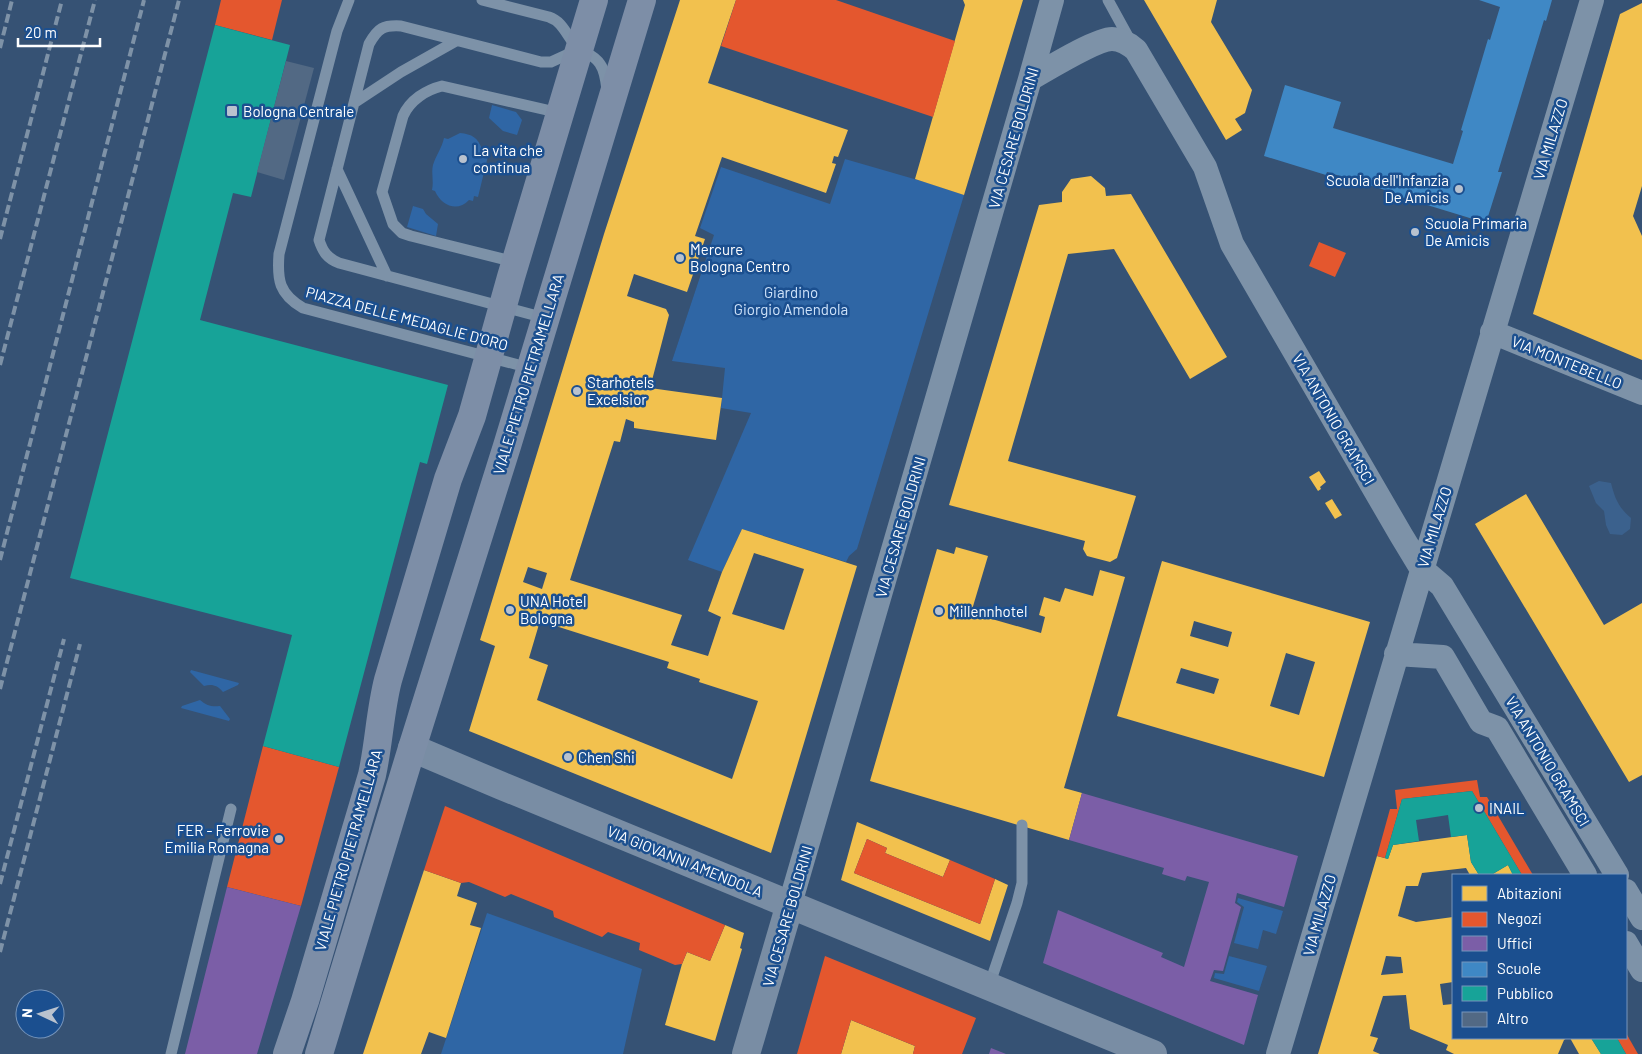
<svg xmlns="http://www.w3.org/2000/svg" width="1642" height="1054" viewBox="0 0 1642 1054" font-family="Barlow,sans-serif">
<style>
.green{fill:#2f66a5}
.water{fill:#3b618d}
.homes{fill:#f2c14e;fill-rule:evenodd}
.shops{fill:#e4572e}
.offices{fill:#7b5ea7}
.schools{fill:#3f88c5}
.public{fill:#17a398}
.building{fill:#526984}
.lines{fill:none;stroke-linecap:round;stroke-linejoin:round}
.lane{stroke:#7d92a8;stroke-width:11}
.street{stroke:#7d92a8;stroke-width:24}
.secondary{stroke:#798da4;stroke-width:28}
.primary{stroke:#7d8ea7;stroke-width:28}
.rail{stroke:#7e92a7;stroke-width:4;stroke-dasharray:9 4;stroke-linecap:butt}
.poi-dot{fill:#b9c2ce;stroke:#1b4f8f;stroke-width:2}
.labels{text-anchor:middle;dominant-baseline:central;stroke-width:5;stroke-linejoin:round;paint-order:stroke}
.poi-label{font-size:15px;fill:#fff;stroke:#1b4f8f;text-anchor:start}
.street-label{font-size:15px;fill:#fff;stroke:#1b4f8f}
.park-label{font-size:15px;fill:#cfe3fa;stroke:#1b4f8f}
</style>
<rect width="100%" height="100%" fill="#365274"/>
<!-- green -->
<path class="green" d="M492,105L516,112L522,120L517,135L503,131L489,118Z
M460,133C472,134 478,138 482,149L485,150L484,155L488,156L478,197L474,196L473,201L469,200C457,213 441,205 435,191L432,190C434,181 431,173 433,165C436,155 442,148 444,138L448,139Z
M845,159L928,183L964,195L857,549L849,556L846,562L742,529L722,572L688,560L751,413L721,408L725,368L672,361L714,235L700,228L721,167L830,204Z
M413,206L423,209L426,214L438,224L436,236L407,227Z
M191,670L239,683L238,685L223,692C217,685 212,684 204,686L190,672Z
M200,700C207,706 212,707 220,706L230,719L229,721L181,708L182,706Z
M1238,898L1283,911L1276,934L1263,930L1258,949L1234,943L1244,907L1237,902Z
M487,913L642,969L623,1054H441Z
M1229,956L1267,966L1259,991L1214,978L1215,973L1224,974Z"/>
<!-- water -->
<path class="water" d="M1599,481L1611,483C1615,499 1619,508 1631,518L1630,529L1622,535L1610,534L1606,525L1604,511L1596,503L1589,486Z"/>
<!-- homes -->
<path class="homes" d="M680,0H736L708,83L848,130L838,157L834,156L832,163L836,164L826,193L722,157L695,236L705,239L687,292L634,274L627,296L666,309L669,315L650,388L722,398L716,440L634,428V422L626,419L620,442L614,441L570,580L682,615L671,645L708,656L721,617L708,611L722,572L742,529L857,566L771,853L469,731L495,646L480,640L604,234ZM754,553L804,569L784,630L732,614ZM528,567L547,573L542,589L523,582ZM540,621L669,662L667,668L700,679L699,682L758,701L732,779L537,700L548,665L529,658Z
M963,0H1023L964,195L915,179L965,5Z
M1144,0H1217L1211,22L1252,90L1245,113L1235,119L1242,130L1226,140Z
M1642,3V186L1633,216L1642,236V360L1533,314L1620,14Z
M1091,176L1105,188L1106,196L1131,194L1227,357L1190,379L1114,249L1068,254L1008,461L1136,496L1117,558L1110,562L1087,556L1083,549L1085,541L949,505L1039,205L1062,202V192L1071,179Z
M1319,471L1326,482L1320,487L1321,489L1318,491L1309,477Z
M1526,494L1604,625L1642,603V775L1629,782L1475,524Z
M1332,499L1342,515L1335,519L1325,503Z
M956,547L988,556L971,613L1041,633L1045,617L1039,615L1044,597L1060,602L1065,588L1093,596L1100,570L1125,577L1064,788L1082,793L1069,840L870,781L937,549L954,554Z
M1162,561L1370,622L1324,777L1117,716ZM1194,621L1232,632L1228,647L1190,636ZM1286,653L1315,662L1299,715L1270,706ZM1181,668L1219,679L1214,694L1176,683Z
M857,822L950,860L943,877L885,853L887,848L867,839L854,873L980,924L995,879L1008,885L990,941L841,880Z
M1467,835L1471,862L1479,875H1470L1466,868L1422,873L1418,886H1406L1398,916L1416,922L1453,917V982L1440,984L1443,1005L1453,1004V1038H1567L1564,1040L1558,1054H1454L1446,1050L1448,1045L1410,1029L1406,995L1383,996L1370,1036L1378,1038L1373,1051L1380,1054H1318L1377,856L1388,859L1393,845ZM1386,956L1401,957L1403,973L1381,975Z
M1508,865L1513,875H1491Z
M424,870L461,883L457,896L477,903L470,925L481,928L446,1038L429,1032L421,1054H363Z
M725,925L744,933L740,948L742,949L715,1041L665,1025L682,964L687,952L710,961Z
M851,1020L915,1046L913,1054H841Z
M1570,1038H1591L1601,1054H1579Z"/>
<!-- shops -->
<path class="shops" d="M221,0H282L272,40L215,25Z
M736,0H836L955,41L933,117L721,46Z
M1319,242L1346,253L1335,277L1309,266Z
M263,746L339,767L301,906L227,887Z
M1477,780L1480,797H1487L1533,875H1522L1472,791L1402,799L1385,858L1377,856L1390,809H1397L1395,790Z
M445,806L725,925L710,961L687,952L682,964L675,965L639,950L640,943L608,932L602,937L554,917L553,911L511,894L505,897L469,882L461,883L424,870Z
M867,839L887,848L885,853L943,877L950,860L995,879L980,924L854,873Z
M825,956L976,1018L962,1054H913L915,1046L851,1020L841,1054H797Z
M1626,1033L1638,1054H1626L1617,1038H1626Z"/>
<!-- offices -->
<path class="offices" d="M1082,793L1298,856L1284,907L1237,893L1235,903L1241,907L1223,971L1214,970L1210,981L1258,995L1244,1045L1043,963L1058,910L1163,953L1161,957L1184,967L1209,882L1187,876L1185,881L1162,874L1164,868L1069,840Z
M227,887L301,906L257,1054H185Z
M991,1048L1006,1054H989Z"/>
<!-- schools -->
<path class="schools" d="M1479,0H1552L1546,21L1544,20L1498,172H1502L1486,223L1401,197V195L1327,172L1326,175L1264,156L1285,85L1341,102L1333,128L1453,164L1463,131L1461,130L1488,39L1490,40L1500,7Z"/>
<!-- public -->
<path class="public" d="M215,25L290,45L251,197L233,193L200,320L448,385L427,464L420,462L339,767L263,746L292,635L70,578Z
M1472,791L1522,875H1513L1508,865L1491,875H1479L1471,862L1467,835L1451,837L1448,815L1416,820L1419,841L1393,845L1388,859L1385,858L1402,799Z
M1591,1038H1617L1626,1054H1601Z"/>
<!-- building -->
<path class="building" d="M286,61L314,68L284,180L257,172Z"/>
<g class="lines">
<!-- lane -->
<path class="lane" d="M349,0L337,31L279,254C277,280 279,294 303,308L530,368
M482,0L549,17C564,22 567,38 578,48C585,54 594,54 600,64C605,71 606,81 607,90
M1108,0L1131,42
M354,103L401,72L456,41
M337,169L387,276
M515,262L411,236L402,233L393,224L382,192L403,116C410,100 426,90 442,86L560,113
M545,318L339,263C327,258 323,252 319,240L369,44C378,28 383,25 401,26L541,62H551L575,51
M989,986L1017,903L1022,883V825
M171,1054L231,809"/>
<!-- street -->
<path class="street" d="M1030,79C1046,70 1096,39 1112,39C1121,39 1129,44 1136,50L1205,167L1232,244L1401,535L1421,568L1442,586L1617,875
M1492,332L1642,393
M1396,654L1443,657L1481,722L1497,728L1585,875
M1626,891L1642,918
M790,904L1030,79L1052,0
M1626,943L1642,970
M1278,1054L1592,0"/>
<!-- secondary -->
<path class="secondary" d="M412,748L502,786L1153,1054
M746,1054L790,904"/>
<!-- primary -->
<path class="primary" d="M287,1054L305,1001L372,775C379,743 380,711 388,680L448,479L472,416L511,277L594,0
M319,1054L412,748L507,446L642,0"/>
<!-- rail -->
<path class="rail" d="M0,48L12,0
M0,239L62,0
M0,365L95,0
M0,560L144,0
M0,689L179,0
M0,884L64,639
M0,952L80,644"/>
</g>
<!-- markers -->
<g class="poi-dot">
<rect x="226" y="105" width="12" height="12" rx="2.5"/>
<circle cx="463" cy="159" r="5"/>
<circle cx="1459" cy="189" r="5"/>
<circle cx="1415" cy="232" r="5"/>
<circle cx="680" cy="258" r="5"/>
<circle cx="577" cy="391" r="5"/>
<circle cx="510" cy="610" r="5"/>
<circle cx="939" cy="611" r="5"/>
<circle cx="568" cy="757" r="5"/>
<circle cx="1479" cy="808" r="5"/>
<circle cx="279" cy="839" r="5"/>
</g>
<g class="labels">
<!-- poi labels -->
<g class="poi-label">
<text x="243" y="111">Bologna Centrale</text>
<text x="473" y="150">La vita che<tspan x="473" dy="17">continua</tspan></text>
<text x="1449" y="180" text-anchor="end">Scuola dell'Infanzia<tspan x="1449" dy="17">De Amicis</tspan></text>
<text x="1425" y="223">Scuola Primaria<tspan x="1425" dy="17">De Amicis</tspan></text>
<text x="690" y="249">Mercure<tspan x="690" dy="17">Bologna Centro</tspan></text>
<text x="587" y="382">Starhotels<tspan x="587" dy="17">Excelsior</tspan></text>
<text x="520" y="601">UNA Hotel<tspan x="520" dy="17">Bologna</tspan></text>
<text x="949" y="611">Millennhotel</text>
<text x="578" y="757">Chen Shi</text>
<text x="1489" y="808">INAIL</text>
<text x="269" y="830" text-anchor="end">FER - Ferrovie<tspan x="269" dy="17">Emilia Romagna</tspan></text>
</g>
<!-- street labels -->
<g class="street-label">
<text transform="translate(1013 138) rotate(-74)">VIA CESARE BOLDRINI</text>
<text transform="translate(1550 139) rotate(-73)">VIA MILAZZO</text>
<text transform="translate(407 318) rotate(15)">PIAZZA DELLE MEDAGLIE D'ORO</text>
<text transform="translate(1567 362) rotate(22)">VIA MONTEBELLO</text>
<text transform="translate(528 374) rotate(-73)">VIALE PIETRO PIETRAMELLARA</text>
<text transform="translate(1334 419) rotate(60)">VIA ANTONIO GRAMSCI</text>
<text transform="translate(900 527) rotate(-74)">VIA CESARE BOLDRINI</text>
<text transform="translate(1434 527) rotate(-73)">VIA MILAZZO</text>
<text transform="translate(1548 761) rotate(59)">VIA ANTONIO GRAMSCI</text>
<text transform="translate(348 850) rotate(-74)">VIALE PIETRO PIETRAMELLARA</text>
<text transform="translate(685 861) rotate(22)">VIA GIOVANNI AMENDOLA</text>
<text transform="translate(1319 915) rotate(-74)">VIA MILAZZO</text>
<text transform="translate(787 916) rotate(-74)">VIA CESARE BOLDRINI</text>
</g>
<!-- park labels -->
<g class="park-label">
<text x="791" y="292">Giardino<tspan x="791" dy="17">Giorgio Amendola</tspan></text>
</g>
</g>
<!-- legend -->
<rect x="1452" y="874" width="175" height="165" fill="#1b4f8f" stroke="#7695bc"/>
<rect x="1462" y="886" width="25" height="15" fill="#f2c14e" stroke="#7695bc"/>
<text x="1497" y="899" font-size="15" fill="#ffffff">Abitazioni</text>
<rect x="1462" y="912" width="25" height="15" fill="#e4572e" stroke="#7695bc"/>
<text x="1497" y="924" font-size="15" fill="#ffffff">Negozi</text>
<rect x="1462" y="936" width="25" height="15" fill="#7b5ea7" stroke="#7695bc"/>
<text x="1497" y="949" font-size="15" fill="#ffffff">Uffici</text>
<rect x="1462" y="962" width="25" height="15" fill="#3f88c5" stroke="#7695bc"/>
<text x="1497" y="974" font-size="15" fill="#ffffff">Scuole</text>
<rect x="1462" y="986" width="25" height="15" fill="#17a398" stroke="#7695bc"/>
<text x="1497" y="999" font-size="15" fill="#ffffff">Pubblico</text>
<rect x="1462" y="1012" width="25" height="15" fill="#526984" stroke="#7695bc"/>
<text x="1497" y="1024" font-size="15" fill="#ffffff">Altro</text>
<!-- north arrow -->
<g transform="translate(40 1014) rotate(274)"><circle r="24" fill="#1b4f8f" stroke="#7695bc"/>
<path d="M0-4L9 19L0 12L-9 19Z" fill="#b9c2ce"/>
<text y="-8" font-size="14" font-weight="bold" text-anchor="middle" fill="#ffffff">N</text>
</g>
<!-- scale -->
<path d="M18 38v8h82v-8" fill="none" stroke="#ffffff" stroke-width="2.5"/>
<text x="25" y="38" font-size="15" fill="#ffffff" stroke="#1b4f8f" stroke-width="4" paint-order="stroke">20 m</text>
</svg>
